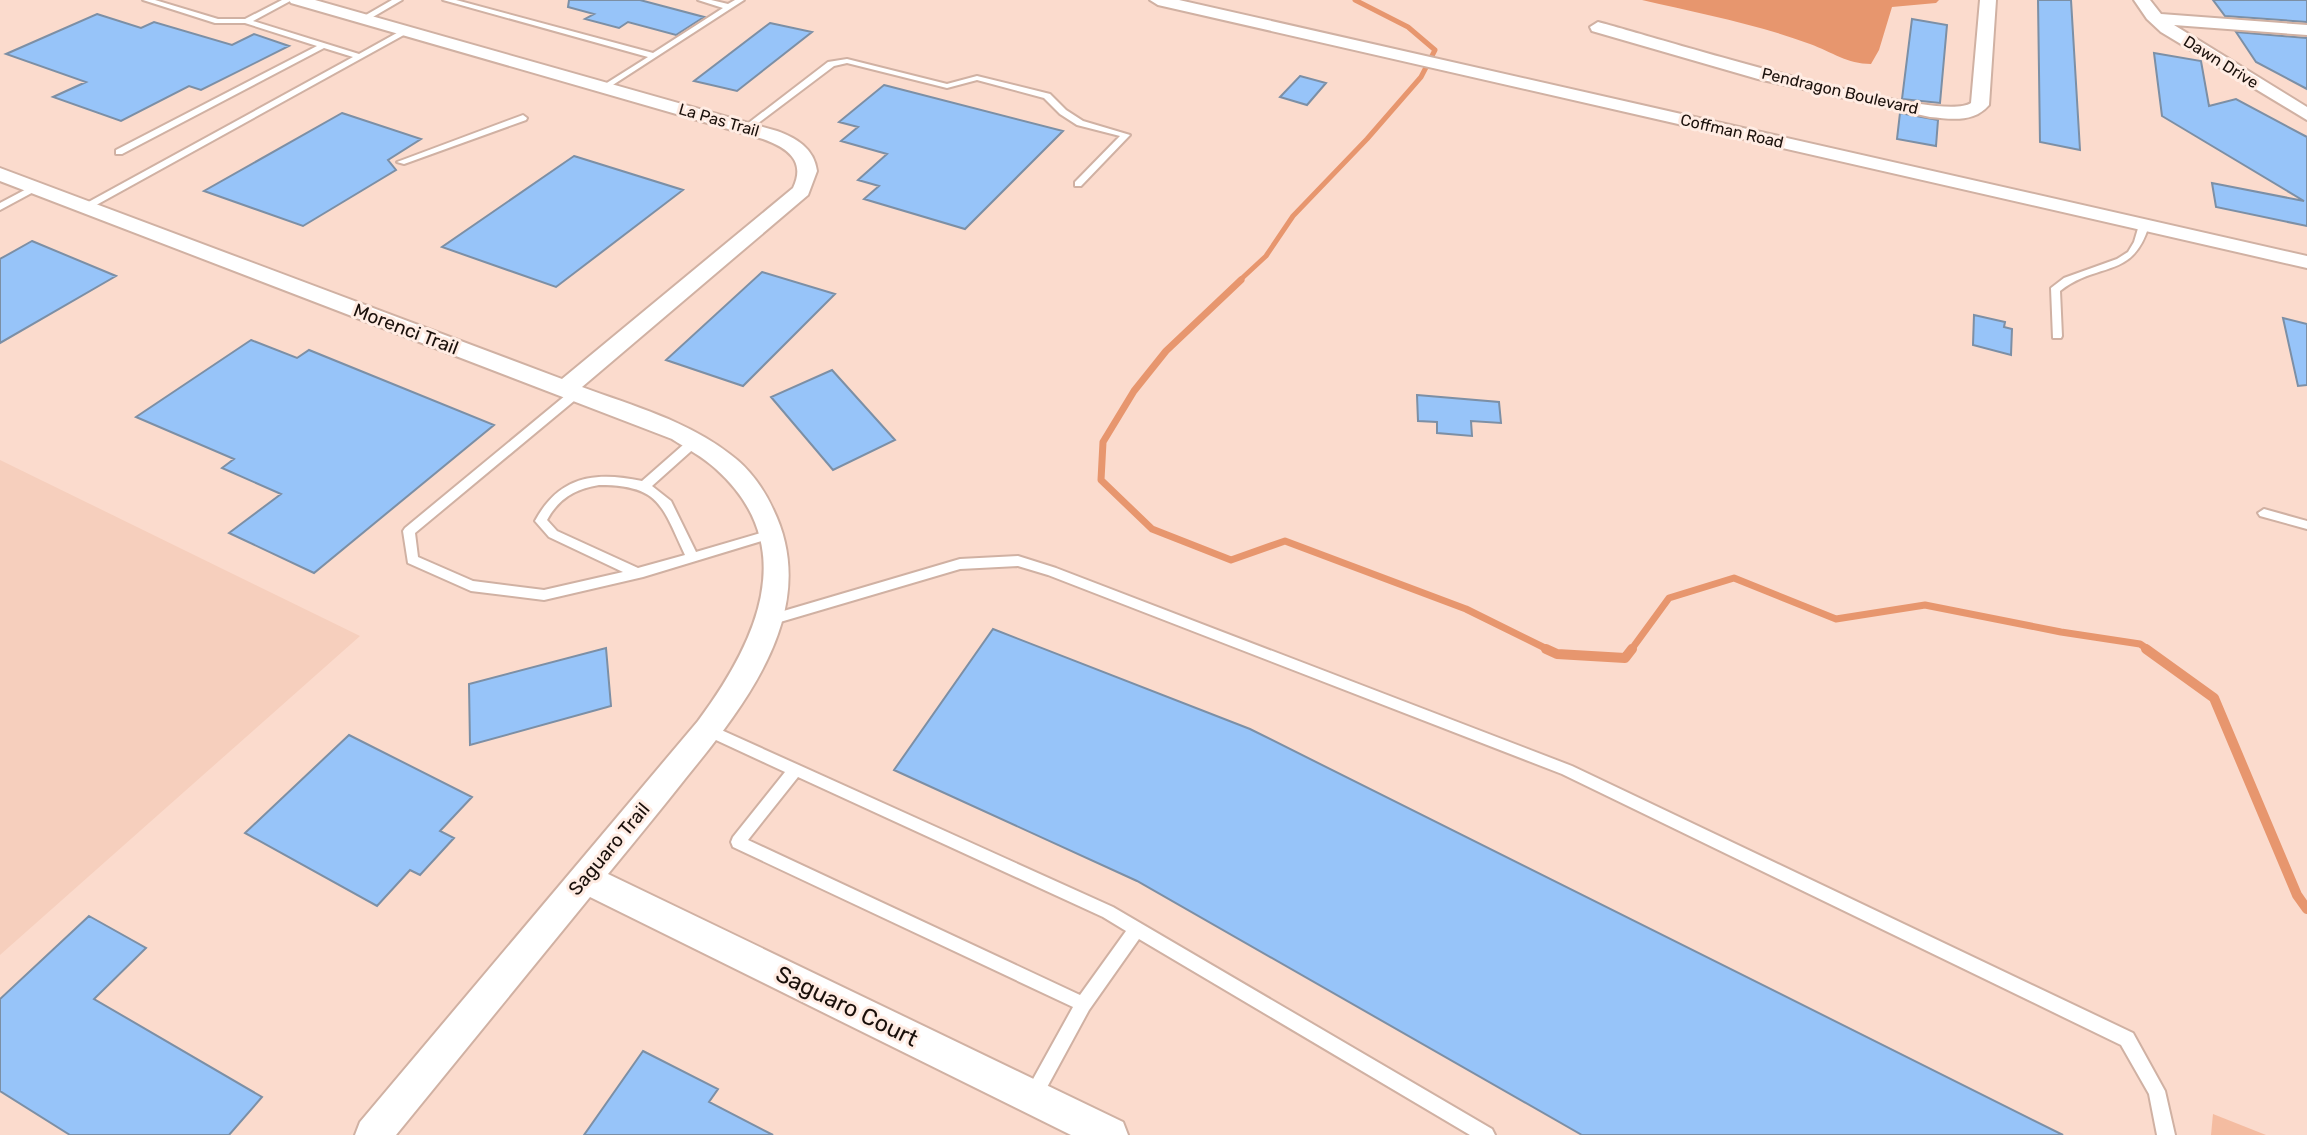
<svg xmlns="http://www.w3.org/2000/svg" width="2307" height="1135" viewBox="0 0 2307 1135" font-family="Rubik,sans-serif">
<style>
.built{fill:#f6cfbd}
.green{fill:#f4bca1}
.water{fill:#e7966e}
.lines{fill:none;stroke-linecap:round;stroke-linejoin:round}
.stream-far2{stroke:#e7966e;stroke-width:5}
.stream-far1{stroke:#e7966e;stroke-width:7}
.stream{stroke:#e7966e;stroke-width:10}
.building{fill:#97c4f9;stroke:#7c8fa5;stroke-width:2}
.lane-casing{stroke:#d0b1a3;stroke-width:4}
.street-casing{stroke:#d0b1a3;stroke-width:4}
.lane{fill:#fff;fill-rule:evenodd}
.street{fill:#fff;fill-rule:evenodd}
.labels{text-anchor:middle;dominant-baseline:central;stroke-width:6;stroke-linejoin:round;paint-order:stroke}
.far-street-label{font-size:16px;fill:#1a100b;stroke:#ffece3}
.street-label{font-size:19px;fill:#1a100b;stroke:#ffece3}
.near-street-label{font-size:23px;fill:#1a100b;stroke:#ffece3}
</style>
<rect width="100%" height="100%" fill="#fbdbcd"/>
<!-- built -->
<path class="built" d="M0,460L360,636L0,955Z"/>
<!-- green -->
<path class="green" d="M2213,1114L2266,1135H2211Z"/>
<!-- water -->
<path class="water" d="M1642,0H1939L1936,3L1892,7L1879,50L1871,64C1847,64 1832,52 1810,44C1756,24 1698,13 1642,0Z"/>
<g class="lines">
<!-- stream-far2 -->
<path class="stream-far2" d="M1239,281L1266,256L1293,216L1367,139L1421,77L1435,50L1408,27L1355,0"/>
<!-- stream-far1 -->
<path class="stream-far1" d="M1241,280L1166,351L1134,391L1103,442L1101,480L1152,529L1231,560L1285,541L1466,609L1549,650
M1631,650L1669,598L1734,578L1836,619L1925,605L2061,632L2140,644L2149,650"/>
<!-- stream -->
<path class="stream" d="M1546,649L1557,654L1625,658L1632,649
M2146,649L2214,698L2297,895L2307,909"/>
</g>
<!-- building -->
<path class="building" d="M569,0H640L704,17L676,35L628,22L619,28L585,19L594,14L568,7Z
M2038,0H2071L2080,150L2040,142Z
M2213,0H2307V22L2225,16Z
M97,14L141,28L154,22L232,45L254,34L289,46L201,90L189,86L121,121L53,97L86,82L6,54Z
M1912,19L1947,25L1940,103L1902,99Z
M770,23L812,32L737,91L694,81Z
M2236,32L2307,38V89L2256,62Z
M2154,53L2201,61L2209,106L2236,99L2307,137V226L2216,207L2212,183L2304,201L2162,116Z
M1300,76L1326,83L1307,105L1280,97Z
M884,85L1063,131L965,229L864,199L879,186L858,180L887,154L841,141L858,127L839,122Z
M342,113L421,139L388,160L396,170L303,226L204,191Z
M1900,113L1938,120L1936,146L1897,139Z
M574,156L683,190L556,287L442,247Z
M32,241L116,276L0,343V259Z
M762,272L835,294L743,386L666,360Z
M1974,315L2005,322L2004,327L2012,329L2011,355L1973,345Z
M2283,318L2307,324V385L2298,386Z
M251,340L297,358L309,350L494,425L314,573L229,533L281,494L222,468L234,459L136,417Z
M832,370L895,440L833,470L771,397Z
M1417,395L1499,402L1501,423L1471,421L1472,436L1437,433V422L1418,421Z
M993,629L1250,729L2063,1135H1582L1137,881L894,770Z
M606,648L611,706L470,745L469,684Z
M349,735L472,797L440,831L454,838L420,875L410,870L377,906L245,833Z
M89,916L146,948L94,999L262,1097L229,1135H70L0,1091V999Z
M643,1051L718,1089L709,1102L773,1135H584Z"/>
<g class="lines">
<!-- lane casing -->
<g class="lane-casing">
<path id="lane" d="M143,0H155L218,19H245L282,0H292L253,21L359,54L404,29L411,31L89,209H83V205L353,57L324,48L122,154H116V150L317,46L245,23H215Z
M392,0H402L366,21L359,19Z
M443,0H456L653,53L723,8L698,0H711L728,4L735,0H744L605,90L601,88L602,86L648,57Z
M847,59L947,84L977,76L1050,94L1066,110L1083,121L1130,135L1081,186H1075V182L1120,136L1077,125L1060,114L1044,98L977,80L947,88L847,63L834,66L749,130L742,128L828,62Z
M523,115L527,118L526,120L404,164L397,162Z
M36,184L39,185V189L0,210V203Z
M2144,222L2149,225C2133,280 2098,261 2060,291L2062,336L2061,338H2053L2051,288L2064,278L2117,259L2128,252L2134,242L2139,225Z
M576,389L581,393L580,396L415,533L418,557L473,581L544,590L623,572L549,537L535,521C559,476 595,471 642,481L691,438L695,437L701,441L699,444L652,486L671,501L696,552L771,530L777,534L775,537L643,577L544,600L471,591L408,563L403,531L405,528L572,390ZM599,485C660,485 662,506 685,555L638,568L557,531L547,520C559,498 575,489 599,485Z
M2264,509L2307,521V529L2260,516L2258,513Z
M1018,556L1056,568L1572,766L2133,1033L2165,1091L2175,1135H2157L2149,1094L2121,1045L1562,774L1048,575L1018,566L960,569L770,625L766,624L764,620L766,616L770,615L960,559Z
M708,724L1113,907L1492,1129L1495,1135H1470L1139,939L1089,1010L1039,1102L1033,1104L1027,1102L1025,1096L1027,1090L1073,1007L733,847L731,842L733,837L785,772L703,734L701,730L703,726ZM798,777L1103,917L1126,931L1080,995L748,840Z"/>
</g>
<!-- street casing -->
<g class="street-casing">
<path id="street" d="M289,0H315L777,131C796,138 814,148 817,171L808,195L582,387C633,406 688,421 731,455C749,468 764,489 773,509C822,609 746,704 685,779C660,811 634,842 608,874L1123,1122L1128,1135H1071L590,897L396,1135H355L360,1122L698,721C755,644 803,547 716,469C703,457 686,448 672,439L0,181V168L562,379L793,188C806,161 788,148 763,139L291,3Z
M1150,0H1179L2307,256V268L1158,5Z
M1980,0H1996L1989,105C1974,123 1951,119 1930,117L1758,79L1592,31L1590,27L1598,22C1652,36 1938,126 1971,103Z
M2134,0H2150L2161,14L2307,25V35L2174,25L2307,107V120L2161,32L2147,19Z"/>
</g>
<!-- lane -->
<use href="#lane" class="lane"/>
<!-- street -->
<use href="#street" class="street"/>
</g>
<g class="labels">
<!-- far-street labels -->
<g class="far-street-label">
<text transform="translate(2221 62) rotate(32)">Dawn Drive</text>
<text transform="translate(1840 91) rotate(13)">Pendragon Boulevard</text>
<text transform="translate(719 120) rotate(16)">La Pas Trail</text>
<text transform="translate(1732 131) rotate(13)">Coffman Road</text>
</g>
<!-- street labels -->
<g class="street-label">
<text transform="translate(406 329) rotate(21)">Morenci Trail</text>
<text transform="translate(609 849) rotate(-50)">Saguaro Trail</text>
</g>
<!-- near-street labels -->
<g class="near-street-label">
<text transform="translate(847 1006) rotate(26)">Saguaro Court</text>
</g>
</g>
</svg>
